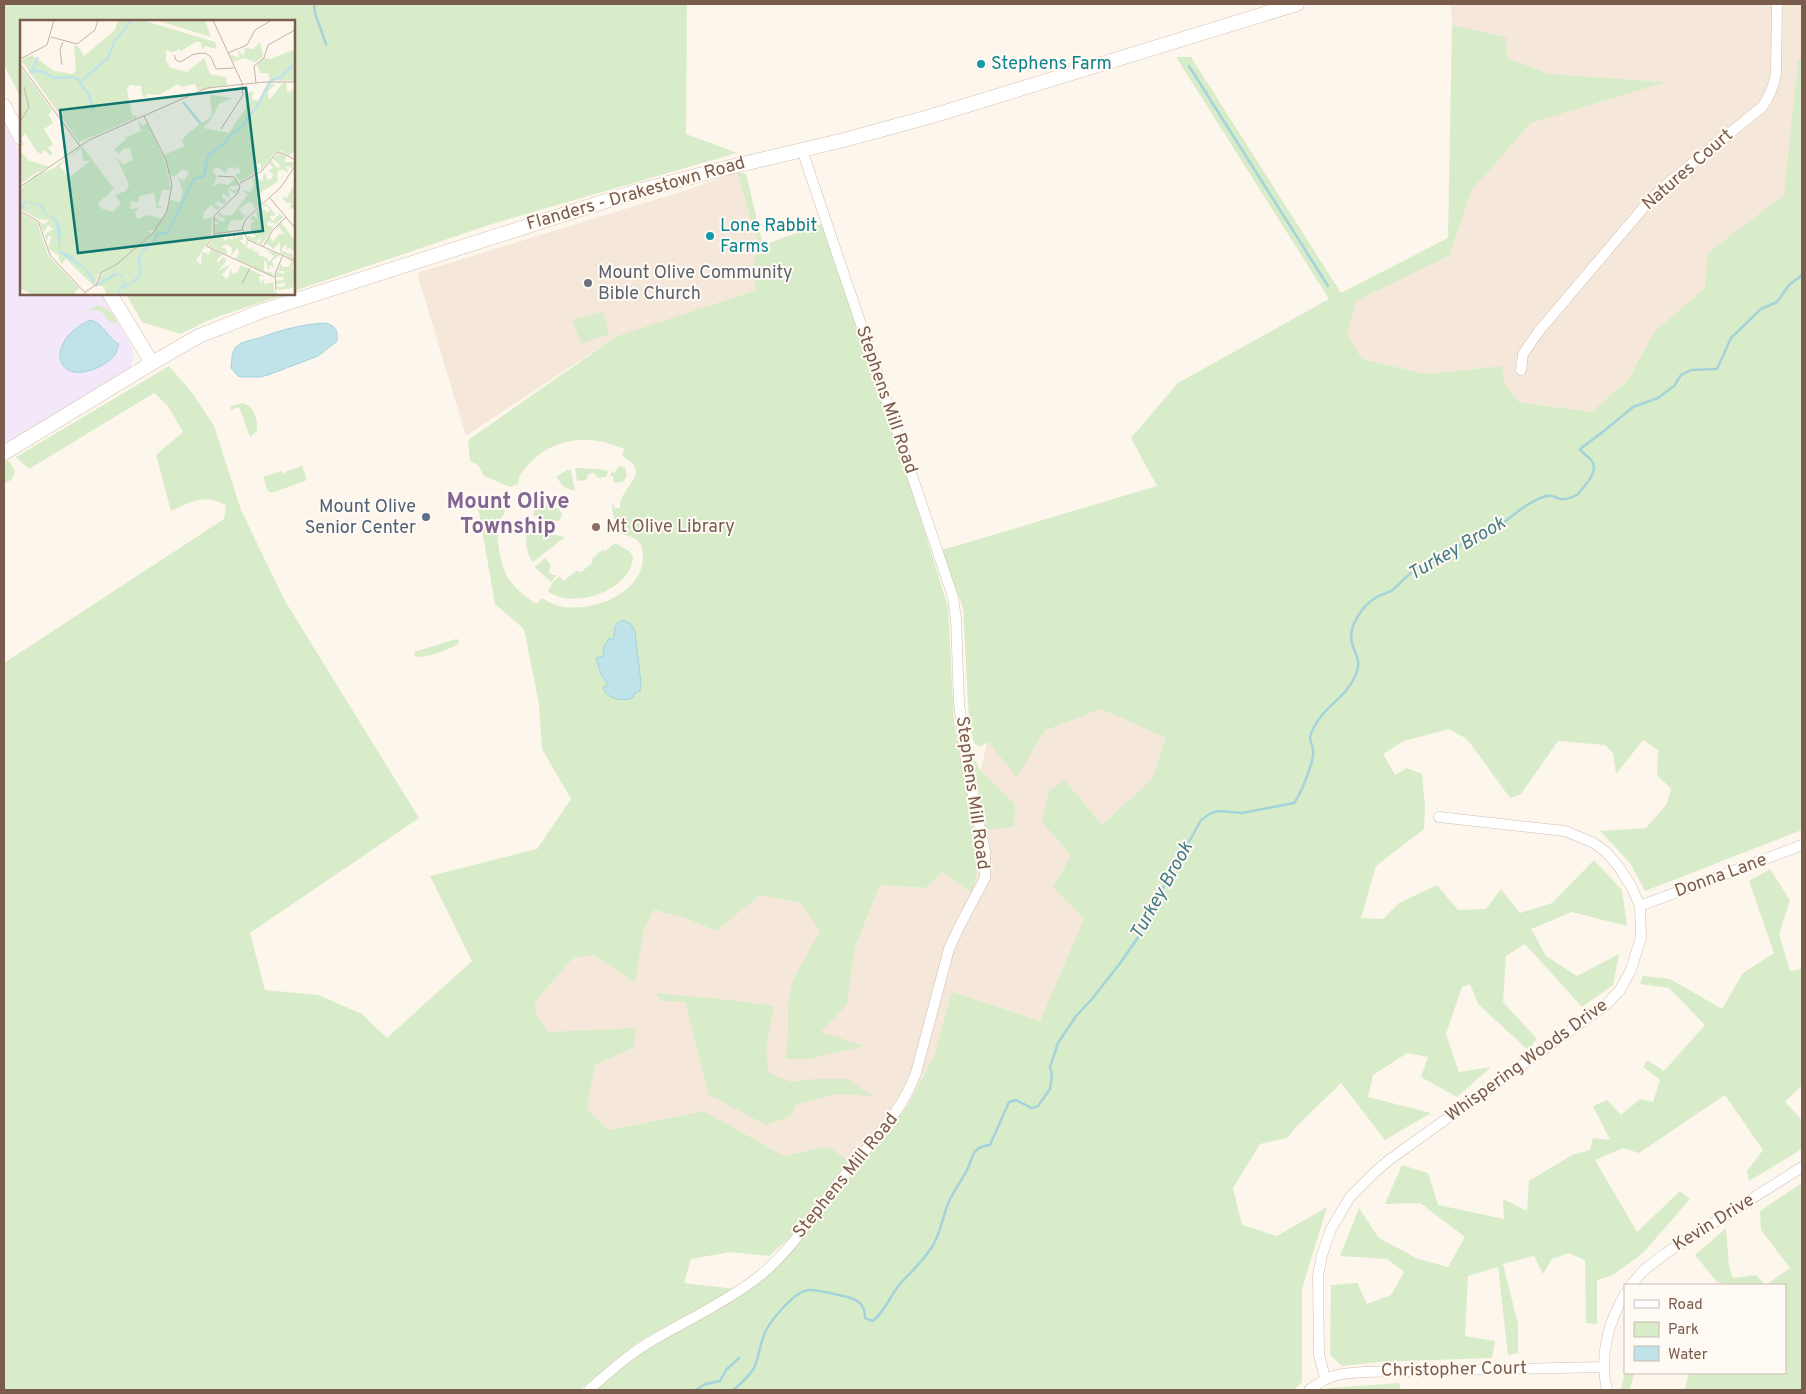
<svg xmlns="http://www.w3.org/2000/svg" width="1806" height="1394" viewBox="0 0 1806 1394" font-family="Overpass,sans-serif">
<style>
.residential{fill:#f5e8da}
.education{fill:#f3e8fa}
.green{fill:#d8ecc9}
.water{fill:#bfe3e8;stroke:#a5d3da}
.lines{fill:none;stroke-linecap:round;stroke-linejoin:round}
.stream{stroke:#a5d3da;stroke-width:2.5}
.street-casing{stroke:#d1beb0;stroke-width:11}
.secondary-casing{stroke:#d6c0b0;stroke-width:15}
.street{stroke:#fff;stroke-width:10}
.secondary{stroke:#fff;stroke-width:14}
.culture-dot{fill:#0f9aa8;stroke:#fffaf3;stroke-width:2}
.worship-dot{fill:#6b7280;stroke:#fffaf3;stroke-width:2}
.service-dot{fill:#5c6f8a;stroke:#fffaf3;stroke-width:2}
.education-dot{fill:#8d6e63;stroke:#fffaf3;stroke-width:2}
.labels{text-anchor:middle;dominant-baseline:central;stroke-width:4;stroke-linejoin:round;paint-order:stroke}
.culture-label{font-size:18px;fill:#0d838f;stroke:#fffaf3;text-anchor:start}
.street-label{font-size:18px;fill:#7a5c4d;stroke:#fffaf3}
.worship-label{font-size:18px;fill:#5b616d;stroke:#fffaf3;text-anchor:start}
.service-label{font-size:18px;fill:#4e5e75;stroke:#fffaf3;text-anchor:end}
.education-label{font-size:18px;fill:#785e54;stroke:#fffaf3;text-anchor:start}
.water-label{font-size:19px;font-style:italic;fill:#437c86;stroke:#fffaf3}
.district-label{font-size:22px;font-weight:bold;fill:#846695;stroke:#fffaf3}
.inset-river{fill:none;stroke:#bfe3e8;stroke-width:2.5}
.inset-road{fill:none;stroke:#c5b3a7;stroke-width:1}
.view{fill:#0f766e;fill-opacity:0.15;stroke:#0f766e;stroke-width:2.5}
.inset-edge{fill:none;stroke:#7a5c4d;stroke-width:2.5}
</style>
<rect width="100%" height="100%" fill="#fdf6ec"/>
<!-- residential -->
<path class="residential" d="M1451,4H1802V57L1798,60L1785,195L1709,253L1706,288L1654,332L1628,380L1591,412L1519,402L1505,385L1501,366L1426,374L1362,359L1347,334L1356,301L1449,256L1472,190L1531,123L1665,82L1549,74L1506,58V37L1452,25Z
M737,172L758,244L753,268L756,290L617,336L466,436L417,273L687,190Z
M1101,709L1166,738L1152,780L1102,825L1065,780L1042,822L1071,856L1053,887L1085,919L1040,1021L952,992L934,1056L907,1107L856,1169L828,1146L784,1156L704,1111L609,1130L587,1109L595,1065L633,1048L571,1032L548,1033L537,1015L535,1002L573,958L594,955L635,983L644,929L653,910L685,918L716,931L761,895L801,903L820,931L793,979L847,1004L855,947L880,885L926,888L943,872L972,892L986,830L1014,827L1015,804L981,771L987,741L1044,731Z"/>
<!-- education -->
<path class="education" d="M4,122L21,155V294H102L132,348L134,357L130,369L4,445Z"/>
<!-- green -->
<path class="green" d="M4,4H687L686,134L737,153L492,224L294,291V21H21V98L4,65Z
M1452,25L1506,37L1507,58L1549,74L1666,82L1531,123L1472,190L1449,256L1356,301L1347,334L1362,359L1426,374L1502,366L1505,385L1519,402L1591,412L1628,380L1654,332L1705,288L1708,253L1784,195L1798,60L1802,57V830L1645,891L1630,863L1600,831L1646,828L1667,804L1671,789L1657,775L1658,750L1643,740L1616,774L1613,753L1605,745L1558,741L1521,794L1510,798L1467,739L1449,729L1404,741L1383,754L1395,775L1407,768L1422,774L1425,806L1424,829L1376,866L1361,918L1383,919L1399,903L1437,885L1458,910L1486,909L1501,889L1520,913L1552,903L1594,860L1622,890L1627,926L1572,912L1531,929L1546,956L1577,976L1619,954L1613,985L1582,1007L1525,944L1506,956L1503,1002L1537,1039L1528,1050L1478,1004L1470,984L1462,987L1446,1034L1459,1072L1491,1067L1457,1097L1421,1077L1428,1057L1407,1053L1373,1075L1368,1097L1431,1113L1385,1140L1341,1083L1296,1127L1287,1138L1260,1144L1233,1188L1242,1225L1277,1236L1327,1207L1302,1289V1382L1294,1390H594L632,1359L652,1345L705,1317L747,1291L816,1220L907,1107L934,1056L952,992L1040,1021L1084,919L1053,887L1071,856L1042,822L1049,791L1065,780L1102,825L1152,779L1166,738L1101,709L1044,731L1017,777L988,742L980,747L974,743L969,721L963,608L942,550L1157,486L1131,438L1178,383L1329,299L1176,57H1191L1341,293L1448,238Z
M737,172L746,174L763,245L822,224L914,497L948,607L954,721L979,860L973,893L943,872L926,888L880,885L855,947L847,1004L821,1032L865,1046L808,1059H786L788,1028V1005L793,979L820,931L801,903L761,895L716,931L685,918L654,910L644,929L635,983L594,955L573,958L535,1002L537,1015L548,1032L637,1028L633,1048L595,1065L587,1109L609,1130L704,1111L784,1156L828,1146L848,1161L791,1236L769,1256L730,1252L691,1259L684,1283L735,1289L635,1344L580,1390H4V663L224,519L226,505C203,494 192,501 171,511L156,455L183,432L168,406L154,393L29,469L16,457L169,366L193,394L214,426L241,510L285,601L419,818L250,933L265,990L318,995L362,1014L387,1038L472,961L430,876L537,849L571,799L542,749L539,704L524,629L495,604L477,501L486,499L505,510C504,515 503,516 500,520C494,534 501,569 510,581C517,590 527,598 537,604L542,598C546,601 551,603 556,605C587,615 642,595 643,558C643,551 642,545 637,540C631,536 625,535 619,533L617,520L614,519L612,506L614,503V508H620C618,487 655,474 622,456L624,449C593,435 556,436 531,462C524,469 519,474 518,484L510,487L484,476L478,465L470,461L468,440L617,336L756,290L753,268L758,244Z
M126,294H286L214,318L180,334L142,322Z
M97,306C108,306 112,313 117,322L113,323C100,316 107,307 86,311Z
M603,312L609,334L581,344L572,320Z
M242,403C254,405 258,420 257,431L250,437L239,407L230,410L231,406Z
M8,460L15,471L12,479L4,484V462Z
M302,466L307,480L272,493L268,491L263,477L281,471L284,475L285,472Z
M619,466L625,468L627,476L623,482L614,483L613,476H610L612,471L614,473Z
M577,468L599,469L608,471L606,477L598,478L594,473L589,474L586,480L577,481L575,469Z
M567,470H571L575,491L564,487L556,477Z
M539,500L559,509L562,514L560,520L553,522L533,515Z
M528,525L547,533L565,537L533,562C525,552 525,538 528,525Z
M615,543L629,551L633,557C632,590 572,611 548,591L553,582L559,576L564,581L576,571L581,572L592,563L593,558L602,550L605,551Z
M545,558L551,565L549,571L552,575H557L551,582L535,567Z
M456,639L459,640L458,644C450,649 422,660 415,656L414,652Z
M972,755L981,771L1015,804L1014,827L986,830Z
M1770,869L1790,900L1779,934L1790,971L1802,969V1085L1785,1102L1802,1120V1149L1749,1181L1747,1171L1763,1150L1725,1095L1639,1153L1623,1148L1595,1160L1637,1232L1680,1191L1690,1199L1643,1253L1613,1275L1597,1280V1324L1586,1323L1585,1260L1569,1253L1552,1259L1543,1274L1534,1256L1503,1264L1518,1324V1353L1508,1355L1498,1267L1468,1276L1465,1336L1495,1341L1492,1358L1378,1362L1342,1366L1330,1355L1331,1285L1357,1283L1367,1304L1391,1295L1404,1272L1387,1259L1340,1256L1359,1208L1379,1238L1418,1259L1448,1267L1465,1237L1420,1203L1385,1204L1402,1165L1428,1173L1438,1205L1504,1219L1503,1199L1527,1211L1529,1181L1572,1155L1590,1150L1593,1138L1610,1140L1593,1106L1607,1100L1621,1115L1640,1099L1653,1102L1660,1080L1643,1067L1647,1060L1664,1071L1705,1025L1669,988L1640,984L1643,976L1670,979L1722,1009L1743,973L1774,953L1749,881Z
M655,993L730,1000L774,1006L766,1049L769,1073L792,1082L815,1079H847L873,1096L836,1094L796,1105L791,1116L766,1125L709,1095L685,1002L661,1001Z
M1802,1183V1390H1685L1689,1373H1785V1285H1766L1790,1268L1761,1230L1760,1211Z
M1726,1228L1729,1266L1733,1278L1756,1275L1765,1285H1731L1717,1282L1695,1255Z
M1625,1370V1373H1634L1630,1390H1621Z
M1399,1383L1401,1390H1322L1329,1388Z"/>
<!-- water -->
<path class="water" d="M90,320C105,323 107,339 119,344C117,348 117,352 115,355C111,360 104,364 99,367C55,388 43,342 90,320Z
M326,323C336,326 338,331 337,341L318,356L268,375L260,377H241L238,376L231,368C232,361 231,352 237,346C243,341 252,340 259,338C281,330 302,324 326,323Z
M623,620L631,624L635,632L641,683L640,691L635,693L633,698C622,702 606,699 603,687L608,685L601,674L596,658L603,656L604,647L609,638L613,640C616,632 612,623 623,620Z"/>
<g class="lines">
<!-- stream -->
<path class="stream" d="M314,4L315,13L326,44
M1189,66L1328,286
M695,1390L706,1384L720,1381L726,1370L739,1358
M733,1390C741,1384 749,1376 754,1368C759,1357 760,1345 764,1335C769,1322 794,1291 809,1290C816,1289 839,1295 847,1297C859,1300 865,1305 865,1318L873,1321C885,1311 890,1296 900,1284C911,1272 923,1261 932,1247C941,1232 942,1219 948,1204C953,1191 961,1182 967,1170C974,1156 971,1147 990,1145L1009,1102L1016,1100L1032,1108L1038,1106L1050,1089L1052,1075L1050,1067L1058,1043L1076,1016L1092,999L1121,962L1141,933L1145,915L1167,882L1201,820L1211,813L1219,811L1242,813L1294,803C1300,795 1315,761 1313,750C1312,741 1307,740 1313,729C1323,707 1346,698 1355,676C1366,654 1345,650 1353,626C1357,615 1366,603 1377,597C1381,595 1386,593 1391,591C1402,583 1406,574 1420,567C1430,562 1442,560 1452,553C1458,549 1461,542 1469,540C1475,538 1479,540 1484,537C1504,525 1521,505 1543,497C1551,494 1554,497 1561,499C1566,500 1572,497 1577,495C1583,487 1601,471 1591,460C1588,456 1583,454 1580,449L1604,431L1633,407L1658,398L1674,386L1681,375L1691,370L1717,369L1731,338L1761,309L1777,302L1789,285L1802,275"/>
<!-- street casing -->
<g class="street-casing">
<path id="street" d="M1521,370L1523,354L1539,331L1650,200L1667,184L1762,107C1770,96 1774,86 1776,73L1777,4
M1640,906L1802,845
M1631,1285L1643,1271L1666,1253L1802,1167
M1325,1378L1319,1355L1318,1276L1322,1255L1331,1229L1350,1197L1374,1173L1389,1160L1607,1004L1620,990L1631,970L1641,937L1640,906L1631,886L1619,867L1606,852L1594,843L1565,831L1439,817
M589,1390C607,1374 625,1357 645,1345C681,1323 719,1306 753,1281C789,1255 812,1215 840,1181C867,1146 901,1115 916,1073L949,949L958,929L985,878V851L967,767L959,703L956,619L953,597L802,150
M1309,1390C1331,1374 1336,1374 1363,1372L1604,1367
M1607,1390C1599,1358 1608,1322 1625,1294"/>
</g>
<!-- secondary casing -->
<g class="secondary-casing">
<path id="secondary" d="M4,106L21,138
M110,294L152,363
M4,453L152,363L199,336L262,311L634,192L722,169L844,140L932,116L1297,4"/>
</g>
<!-- street -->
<use href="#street" class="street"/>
<!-- secondary -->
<use href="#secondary" class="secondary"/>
</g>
<!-- markers -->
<g class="culture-dot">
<circle cx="981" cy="64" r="5"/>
<circle cx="710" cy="236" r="5"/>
</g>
<circle class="worship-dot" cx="588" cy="283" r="5"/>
<circle class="service-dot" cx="426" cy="517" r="5"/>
<circle class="education-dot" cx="596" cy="527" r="5"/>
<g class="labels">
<!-- culture labels -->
<g class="culture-label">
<text x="991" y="64">Stephens Farm</text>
<text x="720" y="226">Lone Rabbit<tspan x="720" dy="21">Farms</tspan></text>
</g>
<!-- street labels -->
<g class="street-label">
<text transform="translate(1688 170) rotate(-41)">Natures Court</text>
<text transform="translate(636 194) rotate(-16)">Flanders - Drakestown Road</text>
<text transform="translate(886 400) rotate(71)">Stephens Mill Road</text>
<text transform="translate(972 793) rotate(82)">Stephens Mill Road</text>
<text transform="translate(1721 876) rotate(-20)">Donna Lane</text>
<text transform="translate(1527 1061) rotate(-36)">Whispering Woods Drive</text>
<text transform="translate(846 1176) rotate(-51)">Stephens Mill Road</text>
<text transform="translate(1714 1223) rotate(-32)">Kevin Drive</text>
<text transform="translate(1454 1370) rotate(-1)">Christopher Court</text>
</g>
<!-- worship labels -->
<g class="worship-label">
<text x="598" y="273">Mount Olive Community<tspan x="598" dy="21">Bible Church</tspan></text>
</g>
<!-- service labels -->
<g class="service-label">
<text x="416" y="507">Mount Olive<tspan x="416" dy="21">Senior Center</tspan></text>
</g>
<!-- education labels -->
<g class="education-label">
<text x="606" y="527">Mt Olive Library</text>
</g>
<!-- water labels -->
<g class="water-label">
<text transform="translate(1457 549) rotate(-30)">Turkey Brook</text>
<text transform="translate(1162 891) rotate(-61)">Turkey Brook</text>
</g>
<!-- district labels -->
<g class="district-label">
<text x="508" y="502">Mount Olive<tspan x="508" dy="25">Township</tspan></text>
</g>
</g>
<!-- overview -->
<g transform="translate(20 20)">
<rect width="275" height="275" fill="#fdf6ec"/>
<path d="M98,0H122L195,22L197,29L185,26L182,30L181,22H175L160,32V29L152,32L146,30V41L151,48L167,52L184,38L190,54L206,57L207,65L178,71L175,64L161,67L158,64L139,75L127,74L126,78L122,75L121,66L110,65L107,69L112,95L118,97L59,122L1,40L12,35L34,51L53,54L56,49L54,26H58L64,36L95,10ZM136,0H185L191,17ZM240,22L243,36L240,39L235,42L223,38L213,42L210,34L219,38L218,30L224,36L225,28L233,29ZM275,29V61L250,60L248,53H240L237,44L245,38L251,39ZM0,46L32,90L29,95L33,103L24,109L33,124L28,128L33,134L30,136L25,130L21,134L17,132L5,113L1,119L4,124L0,128ZM249,62L255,65L248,71L249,80L263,63L266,62L267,72L272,71L275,63V131L269,135L262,131L254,133L243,148L241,150V144H236L240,150L220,161L215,155L221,152L218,146L216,149L209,147L205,153L198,147L192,150L197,157L192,167L199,163L208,165L215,158L219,165L209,167L214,171L218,168V171L215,174L208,168L210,179L203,173L202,178L207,181L204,184L198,181L194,185L201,187L197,190L191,185L184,192L183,200L192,197L191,216L176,241L181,244L182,232L189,234L191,229L203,235L197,239V243L204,237L206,241L198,251L211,244L202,255L207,259L212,248V254L217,253L221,245L244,256H239L240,264L243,259L245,264L253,262L254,270L259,275H86L84,267L77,265L79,257L133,213L147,192L150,180L160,182L163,171L158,158L164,161L169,152L162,149L154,157L150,155L144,135L165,126L162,121L166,115L180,104L162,81L182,103L192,96L190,75L212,78L199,84L192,98L183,108L209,113L226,88L225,74L233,71L232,79L238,81ZM118,99L122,106L127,103L145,141L151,170H142L138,186L142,187L137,189L134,173L119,176L118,183L111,181L110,189L119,188L115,192L117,199L127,195L142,199L135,210L127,211L132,213L91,248L78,255L74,266L46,239L41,244L38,235L28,228L32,216H28L27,223L25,214L33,209L28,205L24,213L19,202L25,204L29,200L18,199L0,189V170L15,155L33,149L47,137L40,146L49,158L70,141H64L61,129L48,137L62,126L94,169L78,183L80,188L93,192L101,183L95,175L106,171L109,165L96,136L103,145L113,140L110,128L103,129L99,134L94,130L107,118L103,116L107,117L121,111ZM0,130L8,140L30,147L14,154L0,165ZM262,133L267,136L264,142H275L272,148L266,146L269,154L263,149L258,150L257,162L241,172L237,181L243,182L235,189L231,181L219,189L224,196L229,192L220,202L221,206L219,200H213L210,201L213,210L210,202L207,209L210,211L195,214L193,205L200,203L194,202L195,197L202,202L206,199L198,196L199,192L203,196L212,195L228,174L221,170L230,172L234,166L233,157L239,166L237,156L242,162L244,152L248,160L252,158L253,154L249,151L253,147L249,144L251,140L257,148L261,146L252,138ZM275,163V188L269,189L272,183H266L262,177L267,178ZM246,183L256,195L250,196L252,201L260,194L263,197L256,204L248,201L247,205L254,207L241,225L238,223L241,221L240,218L236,223L228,219V215L234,218L236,216L231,213V203L235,202L230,198L233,195L238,200L236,192L241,188L247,192L250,190L247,186L242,187ZM0,192L17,202L28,235L59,268L53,275H12L0,268ZM261,202L275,221V233L270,228L267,230L266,224L261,230L270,234L271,232L275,240L260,233V222L253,229L246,223L250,216L253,222L259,214H264L259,207L256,208ZM214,212L216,219L220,215L223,216V220H219L226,226V220L228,221L227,228L232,230L234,224L233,230L237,233L240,228L238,235L247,238L249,242L254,236L244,229L260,235L252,241L255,249L251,245L248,250L246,240L244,242V251L254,253L251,256L215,239L219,234L218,227L211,236L212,228L206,224L201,227L206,229L207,235L188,226L194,216L201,215L206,222L208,218L213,220ZM263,237L275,242L272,247L275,251V264L272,268L259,270L256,267L265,266V262L255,265V261L264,260L263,257H255L257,252L264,254L265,251H258L261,242L262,247H268L272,242Z" fill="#d8ecc9"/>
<path d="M4,181L23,185L25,192L37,200L41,208L40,230L50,235L65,248L73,257L75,265L95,253L101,254L104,258V262L101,268L105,264L113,262L100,270L99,275L98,271L104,259L98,254L76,267L64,249L40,233L35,201L23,192L20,186L6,182L3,188H0Z" fill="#bfe3e8"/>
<path class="inset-river" d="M12,51L18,37M9,52L21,51L34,58L53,57L61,61L88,38L94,22L112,0M59,62L68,73L74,91M163,82L180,103M112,263L121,254L119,238L123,230L133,223L138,213L147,214L174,159L184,156L188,135L208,121V117L221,107L236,88L250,61L261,57L275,43"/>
<path class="inset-road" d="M193,0L222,63L223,75L201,109M31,17L57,24L75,10L78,0M208,33L227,25L235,10L252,0M154,35L156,40L160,42L174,34L185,33L191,37L196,49L214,48M0,39L27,25L34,0M0,44L60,126M42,45L40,30L43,22M236,63L234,46L244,38L248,25L275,10M0,102L9,87L4,67M275,146L261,167L226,199L222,208L228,220L275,241M220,163L242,151L256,133H263L275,140M0,167L69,120L187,68L245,62H275M250,178L275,208M0,191L18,201L30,235L67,275M222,210L195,214L186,226L254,257M194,215V196L218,173L220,166L214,157L198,156M243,227L252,211L266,197M222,264L230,248M256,270L255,254L263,235M65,272L76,265L81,253L97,244L134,212L147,191L152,165L146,140L124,96"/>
<path class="view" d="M226,68L243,211L58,233L40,90Z"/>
<rect width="275" height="275" class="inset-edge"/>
</g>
<!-- border -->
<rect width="1806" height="1394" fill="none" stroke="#7a5c4d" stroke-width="10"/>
<!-- legend -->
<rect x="1624" y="1284" width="162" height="90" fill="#fffaf3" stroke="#cabbb1"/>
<rect x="1634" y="1300" width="25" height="8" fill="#ffffff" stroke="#cabbb1"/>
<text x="1668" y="1309" font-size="15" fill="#7a5c4d">Road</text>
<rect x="1634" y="1322" width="25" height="15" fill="#d8ecc9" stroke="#cabbb1"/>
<text x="1668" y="1334" font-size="15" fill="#7a5c4d">Park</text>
<rect x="1634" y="1346" width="25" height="15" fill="#bfe3e8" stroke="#cabbb1"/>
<text x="1668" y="1359" font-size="15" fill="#7a5c4d">Water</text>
</svg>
